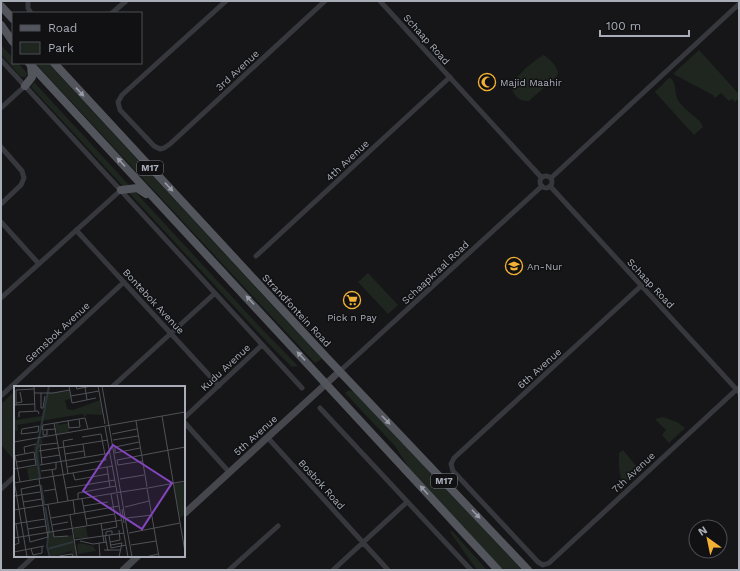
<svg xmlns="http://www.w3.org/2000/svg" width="740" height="571" viewBox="0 0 740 571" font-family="'Work Sans',sans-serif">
<rect width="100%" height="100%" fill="#161618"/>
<path fill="#1e261f" d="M1 45 13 58V63H18L27 73 26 77H23L20 76 1 54Z
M699 50 738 93 739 98 735 102 732 99 729 101 721 93 715 98 713 95 675 75 674 73Z
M543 55C550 59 555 64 558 72L557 76 529 101C523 101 519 100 515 95 504 82 533 62 543 55Z
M35 63H48L322 359 315 363Z
M669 78H671C677 85 674 95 679 102 682 105 685 109 688 111 693 116 700 119 703 127L694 135 655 92Z
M34 82 259 326 298 366 292 367 268 343 31 87Z
M368 273 398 305 388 314 358 282Z
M349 390 354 392 522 570H503L409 468 395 446 345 393Z
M15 391V461L1 445V404Z
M663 417 677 422 685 428 669 443 662 435 666 430 655 419Z
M623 450 638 468 639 470 624 484C618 476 619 463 619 453Z
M452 531 487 570H477L450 532Z"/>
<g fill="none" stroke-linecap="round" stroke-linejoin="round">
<path stroke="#37383d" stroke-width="5" d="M28 1V8L31 13
M226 1 122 95 118 102 120 110 154 146 160 149 164 148 170 144 325 1
M380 1 541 177
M112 13 126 1
M1 60 302 388
M1 108 25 86
M1 147 22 171 24 178 21 185 1 204
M540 182a6 6 0 1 1 12 0a6 6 0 1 1-12 0Z
M551 178 739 4
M550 186 739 392
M1 222 39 264
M76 230 219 386
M256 256 450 77
M641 286 454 458 451 464 453 471 538 562 543 565 549 563 737 389
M1 298 121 190
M340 371 542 186
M112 387 214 294
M1 396 124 282
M320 408 471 570
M184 418 262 345
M184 422 229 472
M268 438 388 570
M1 489 15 476
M19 570 34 556
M229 570 278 526
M333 570 407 502"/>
<path stroke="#45474d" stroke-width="7" d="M184 514 340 371
M123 570 138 556"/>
<path stroke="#53555c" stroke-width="8" d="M1 6 13 19
M1 25 13 42
M29 63 498 570
M54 63 327 358 528 570
M25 86 32 77 31 65
M121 190 137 188 146 194"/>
</g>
<defs><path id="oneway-solid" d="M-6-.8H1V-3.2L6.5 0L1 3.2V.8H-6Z"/></defs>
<g fill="#979ba6">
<use href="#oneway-solid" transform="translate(80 92) rotate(47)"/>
<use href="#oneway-solid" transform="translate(121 162) rotate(-133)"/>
<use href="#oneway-solid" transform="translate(169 187) rotate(47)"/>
<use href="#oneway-solid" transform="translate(250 300) rotate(-133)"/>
<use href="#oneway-solid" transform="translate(301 356) rotate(-133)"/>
<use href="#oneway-solid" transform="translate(386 420) rotate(46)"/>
<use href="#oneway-solid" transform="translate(424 490) rotate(-132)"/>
<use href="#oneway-solid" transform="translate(476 514) rotate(46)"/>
</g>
<defs>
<g id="mosque-ring" transform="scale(0.9)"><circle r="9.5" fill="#111113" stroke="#f2b134" stroke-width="1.5"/><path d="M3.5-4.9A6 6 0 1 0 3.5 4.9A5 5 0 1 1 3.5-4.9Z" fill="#f2b134"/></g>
<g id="school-ring" transform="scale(0.9)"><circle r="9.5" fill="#111113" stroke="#f2b134" stroke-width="1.5"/><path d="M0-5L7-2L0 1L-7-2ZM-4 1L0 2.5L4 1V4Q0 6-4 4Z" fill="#f2b134"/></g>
<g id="supermarket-ring" transform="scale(0.9)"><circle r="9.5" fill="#111113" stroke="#f2b134" stroke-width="1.5"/><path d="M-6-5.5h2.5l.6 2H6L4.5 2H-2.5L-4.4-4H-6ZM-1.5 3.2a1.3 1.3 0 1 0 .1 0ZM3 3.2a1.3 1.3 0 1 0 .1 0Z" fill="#f2b134"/></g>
</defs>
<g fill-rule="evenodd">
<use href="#mosque-ring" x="487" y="82"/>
<use href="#school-ring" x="514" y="266"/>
<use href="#supermarket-ring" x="352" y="300"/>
</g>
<g text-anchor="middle" stroke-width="3" stroke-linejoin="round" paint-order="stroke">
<g fill="#111113" stroke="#7b7e86" stroke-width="1">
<rect x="137" y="161" width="26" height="14" rx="3"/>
<rect x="431" y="474" width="26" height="14" rx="3"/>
</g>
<g font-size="9" font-weight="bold" fill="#a8adb8">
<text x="150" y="171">M17</text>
<text x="444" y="484">M17</text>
</g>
<g font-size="10" fill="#a8adb8" stroke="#111113">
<text transform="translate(427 39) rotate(48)" y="4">Schaap Road</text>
<text transform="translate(237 70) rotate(-43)" y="4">3rd Avenue</text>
<text transform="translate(347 160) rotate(-43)" y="4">4th Avenue</text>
<text transform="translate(435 272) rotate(-43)" y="4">Schaapkraal Road</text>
<text transform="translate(651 283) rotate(47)" y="4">Schaap Road</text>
<text transform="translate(154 301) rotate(47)" y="4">Bontebok Avenue</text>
<text transform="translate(297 310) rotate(47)" y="4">Strandfontein Road</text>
<text transform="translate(57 332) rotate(-43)" y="4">Gemsbok Avenue</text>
<text transform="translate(225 367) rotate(-43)" y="4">Kudu Avenue</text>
<text transform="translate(539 368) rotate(-42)" y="4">6th Avenue</text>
<text transform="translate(255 435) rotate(-42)" y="4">5th Avenue</text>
<text transform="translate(633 472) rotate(-43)" y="4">7th Avenue</text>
<text transform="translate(322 484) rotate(48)" y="4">Bosbok Road</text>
</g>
<g font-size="10" fill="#a8adb8" stroke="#111113" text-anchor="start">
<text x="500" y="86">Majid Maahir</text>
<text x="527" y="270">An-Nur</text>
<text x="352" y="321" text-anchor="middle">Pick n Pay</text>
</g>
</g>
<g transform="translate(14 386)">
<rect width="171" height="171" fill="#161618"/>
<path d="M56 5 57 13 51 14 53 23 59 24 86 14 89 29 72 28V31L68 28 3 39 4 45H0V24L2 34 28 30 33 7ZM44 36 45 39 54 37 55 46 43 48 41 37ZM27 52 29 57 26 58 25 66 27 92 15 94 13 82 22 80 20 61 24 53ZM171 96V128L166 132 170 154 160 98ZM72 140 74 152H61L59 143ZM36 146H39L40 152 59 149 63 171H59L57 165 38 171 34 161ZM66 157 79 160 82 165 64 168 63 159Z" fill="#1e261f"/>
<path fill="none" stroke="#2c353c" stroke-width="2" d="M26 92 22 67 35 0M27 99 30 118M31 121 35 144M35 144 33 161 36 171M33 163 59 156"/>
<path fill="none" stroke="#505258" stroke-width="1" d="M20 0 21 25M55 0 58 17 82 12M62 0 63 3 77 0M84 0 91 38M88 0 118 171M71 1 73 14M20 7H39L56 4M27 7V22H29L31 10M57 10 85 5M2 17 8 16 6 6M0 19 21 18M2 19V4L20 3M148 30 171 166M5 31V26L24 25 25 28M54 34 55 42 66 41 65 33M122 35 133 101M40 37 54 115M97 39 171 26M25 40 24 46 7 48 8 43ZM91 41 103 106M42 43 28 44 29 39 71 32 74 43M29 45V49H33V44M98 48 123 43M99 54 124 50M0 56 97 39M125 56 101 61V67L126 62M69 58 71 71M25 65 94 54M11 68 10 61 22 58M51 68 70 65M1 69 6 96M0 70 20 66 22 79 0 83M27 72 46 69M129 75 104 79 103 74 171 61M2 76 21 73M26 79 96 67M28 79 26 59 44 57M53 81 92 74 87 48 68 51M93 81 96 101M38 84 44 117M27 85 42 83V76M59 87 61 94 94 88M54 88 49 55 59 53M25 93 31 133 34 151 16 156 7 103 26 99M106 93 130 89M0 94 13 171M0 97 99 80M52 102 101 94M133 102 145 171M134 102 171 95M30 105 42 103M107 106 133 102M103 108 114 171M0 110 26 106M64 113V107L102 100M68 113 73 139M59 114 61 128M9 116 28 113M34 119 40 151 54 150M69 120 94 116M111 121 135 115M108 123 110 137M0 124 107 106M56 129 63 171M37 132 105 120M113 132 138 129M72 133 100 128M87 137 88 144 103 141 97 108M0 138 31 133M38 139 54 136M14 143 32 140M88 144 90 156M115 147 166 137M92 149V146L95 145H98V148M95 149 97 162 112 159M91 150 94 165M0 152 108 134M60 154 110 147M66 155 79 158 93 156M96 156 106 154 105 144M85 157 86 171M0 159 5 157 2 138M97 159 108 157 105 171M117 159 142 155M17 163 19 169 28 167V161M90 164H107M0 166 30 160M45 170 58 168 59 171M132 171 144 168"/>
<path fill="#8446be" fill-opacity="0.15" stroke="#8446be" stroke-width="2" d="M99 59 158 97 128 143 69 105Z"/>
<rect width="171" height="171" fill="none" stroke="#a8adb8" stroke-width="2"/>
</g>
<rect width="740" height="571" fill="none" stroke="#a8adb8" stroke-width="4"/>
<rect x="12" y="12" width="130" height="52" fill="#111113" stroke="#4d4f55"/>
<rect x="20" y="25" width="20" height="6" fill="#53555c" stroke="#4d4f55"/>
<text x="48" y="32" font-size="12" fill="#a8adb8">Road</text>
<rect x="20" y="42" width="20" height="12" fill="#1e261f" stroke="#4d4f55"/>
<text x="48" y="52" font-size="12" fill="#a8adb8">Park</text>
<g transform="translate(708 539) rotate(327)"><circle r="19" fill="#111113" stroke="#4d4f55"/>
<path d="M0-3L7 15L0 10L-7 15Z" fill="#f2b134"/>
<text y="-6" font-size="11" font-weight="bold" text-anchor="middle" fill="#a8adb8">N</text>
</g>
<path d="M600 30v6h89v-6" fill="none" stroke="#a8adb8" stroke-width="2"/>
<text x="606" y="30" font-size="12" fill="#a8adb8" stroke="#111113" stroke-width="3" paint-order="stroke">100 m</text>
</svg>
